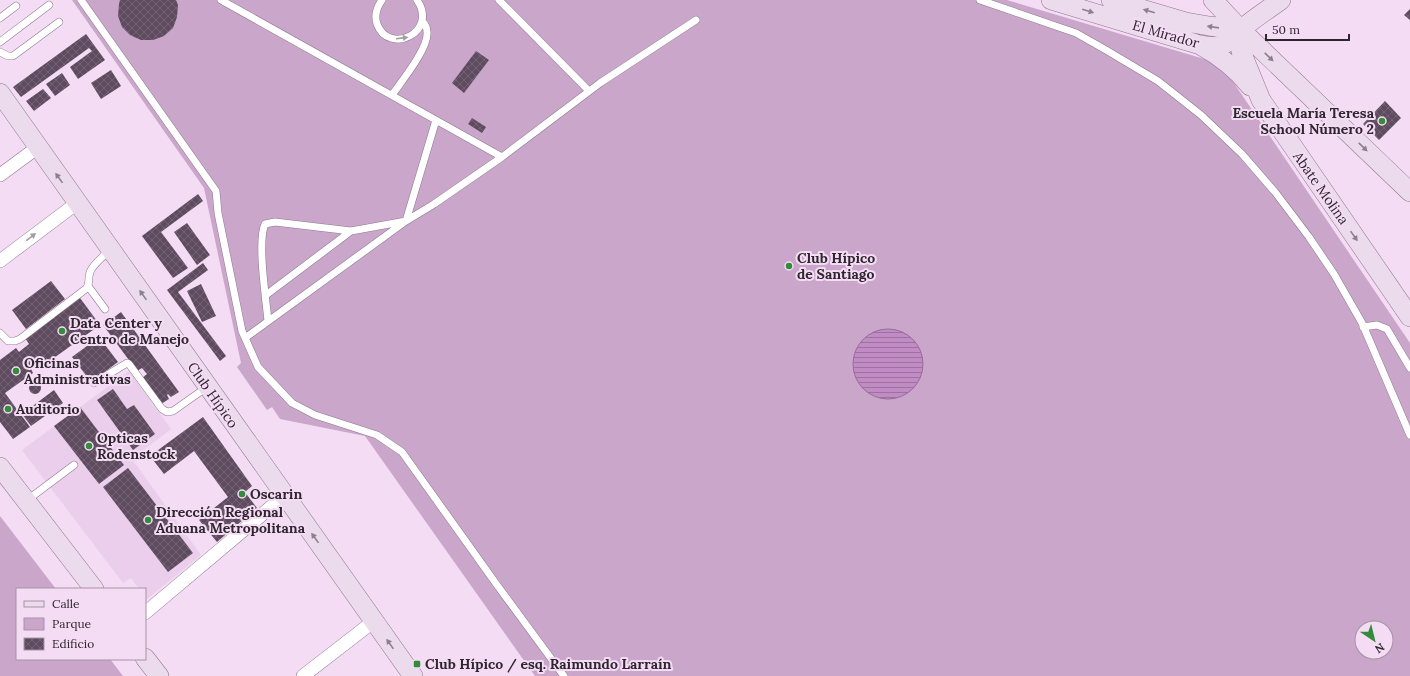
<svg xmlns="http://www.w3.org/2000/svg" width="1410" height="676" viewBox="0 0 1410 676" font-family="Lora,serif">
<defs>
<pattern id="water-rules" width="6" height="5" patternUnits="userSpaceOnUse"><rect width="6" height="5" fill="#c18cc4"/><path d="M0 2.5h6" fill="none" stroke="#9d72a0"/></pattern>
<pattern id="building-cross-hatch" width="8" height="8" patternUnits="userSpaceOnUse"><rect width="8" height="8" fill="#5e4b5f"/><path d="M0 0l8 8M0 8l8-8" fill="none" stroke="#726272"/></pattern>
</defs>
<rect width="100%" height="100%" fill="#f4dcf4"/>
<path fill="#eaceeb" d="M129 371 171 429 132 459 201 555 147 599 145 596V589H139L131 578 123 583 22 450Z"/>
<path fill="#c9a6ca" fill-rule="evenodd" d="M72 0H1007L1221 64 1410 343V676H535L365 436 280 419 272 407 267 410 237 367 241 363 204 188ZM1362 628H1386V652H1362Z
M0 516 56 589H17V659H110L123 676H0Z"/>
<path fill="url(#water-rules)" stroke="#956d97" d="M853 364a35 35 0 1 1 70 0a35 35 0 1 1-70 0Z"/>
<path fill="url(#building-cross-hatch)" d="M120 0H176L178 5 177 17 173 28 164 36 153 40H141L130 35 122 27 118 16 119 4Z
M1410 9V20L1404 15Z
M86 34 105 60 78 79 70 67 92 51 89 48 21 97 13 87Z
M476 51 489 60 464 93 452 83Z
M111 70 121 86 101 99 91 83Z
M62 73 70 85 55 96 46 84Z
M43 89 51 98 34 111 26 101Z
M1385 101 1401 118 1379 140 1363 124Z
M472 118 486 127 482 133 468 124Z
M198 194 203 201 161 232 188 268 173 278 142 236Z
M187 223 210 255 197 265 174 232Z
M203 263 208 270 178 292 226 356 220 361 167 290Z
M51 281 65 299 26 329 12 310Z
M201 284 216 316 202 322 187 291Z
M80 298 100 325 44 365 42 362 31 369 33 373 5 393 30 427 13 439 0 422V360L16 348 19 352 29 344 25 338Z
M121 312 179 392 171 397 168 394 167 395 169 399 161 404 142 378 147 374 142 368 137 371 103 325Z
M99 337 118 362 91 382 72 357Z
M29 388a6 6 0 1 1 12 0a6 6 0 1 1-12 0Z
M113 389 127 409 134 405 155 434 133 450 97 400Z
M54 390 63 403 31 426 22 414Z
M80 407 124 465 99 484 54 426Z
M203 417 252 486 245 492 257 508 217 542 199 520 228 497 194 451 164 474 150 456Z
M128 468 193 553 168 572 103 487Z"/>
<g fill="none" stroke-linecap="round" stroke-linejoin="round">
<g stroke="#8d788e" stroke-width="8">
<path id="lane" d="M81 0 216 191 218 213 242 331 258 367 292 403 315 415 377 435 402 452 497 585 564 676
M221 0 502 157 600 83 696 20
M382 0C377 7 374 15 377 24 389 56 439 32 417 0
M499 0 589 91
M980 0 1076 33 1106 50 1158 81 1201 115 1242 154 1275 192 1309 237 1334 274 1362 323 1410 435
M0 18 16 6
M0 42 49 5
M0 52 8 56H13L59 22
M392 95C401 82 429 48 427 32 427 28 425 24 422 21
M88 286 105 309
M266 295 351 231
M268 321C266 299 257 241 265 224L275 222 351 231 406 221 436 120
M1363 327 1377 325 1387 329 1410 368
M0 333 8 341H15L20 339 87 288C90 282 88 278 90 272 93 264 104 256 110 250
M245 338 406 221 434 204 502 157
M94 383 127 363 129 364 162 409 167 412 173 411 207 387
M26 501 74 465"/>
</g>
<g stroke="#8d788e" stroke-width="14">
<path id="street" d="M0 175 38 147
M0 261 77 203
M145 613 284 496
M303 676 374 621"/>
</g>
<g stroke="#8d788e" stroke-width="20">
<path id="secondary" d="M1051 0 1200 45C1208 46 1215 48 1222 45 1231 42 1235 36 1241 30 1251 20 1269 9 1281 0
M1111 0 1186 22 1209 26 1241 30
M1213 0 1241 30 1410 192
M1241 30V51L1261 100 1410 317
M1200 45C1220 56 1236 68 1250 86
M0 93 413 676
M0 467 94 589
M145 658 159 676"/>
</g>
<use href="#lane" stroke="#fff" stroke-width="7"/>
<use href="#street" stroke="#fff" stroke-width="13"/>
<use href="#secondary" stroke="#ecdaed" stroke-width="19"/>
</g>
<defs><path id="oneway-solid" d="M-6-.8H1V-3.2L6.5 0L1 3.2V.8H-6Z"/></defs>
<g fill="#8d808e">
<use href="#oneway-solid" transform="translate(1088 11) rotate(17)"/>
<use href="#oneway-solid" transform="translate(1149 11) rotate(-164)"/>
<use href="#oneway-solid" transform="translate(1213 27) rotate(-172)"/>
<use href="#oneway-solid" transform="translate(1269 57) rotate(44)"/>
<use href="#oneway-solid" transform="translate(1363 147) rotate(44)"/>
<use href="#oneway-solid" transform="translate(59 178) rotate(-126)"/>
<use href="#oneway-solid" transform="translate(1354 236) rotate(55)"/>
<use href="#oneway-solid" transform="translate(143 295) rotate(-125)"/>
<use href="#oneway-solid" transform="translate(315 538) rotate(-126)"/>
<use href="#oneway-solid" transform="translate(390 644) rotate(-125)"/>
</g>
<g fill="#a19da1">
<use href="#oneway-solid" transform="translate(402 38) rotate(-7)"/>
<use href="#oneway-solid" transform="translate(31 237) rotate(-37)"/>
</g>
<g fill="#338b3b" stroke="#f4dcf4" stroke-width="1.5">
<circle cx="1382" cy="121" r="4"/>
<circle cx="789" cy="266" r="4"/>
<circle cx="62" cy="331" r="4"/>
<circle cx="16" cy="371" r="4"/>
<circle cx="8" cy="409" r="4"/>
<circle cx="89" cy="446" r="4"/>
<circle cx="242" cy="494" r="4"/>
<circle cx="148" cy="520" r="4"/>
<rect x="413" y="660" width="8" height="8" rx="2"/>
</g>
<g text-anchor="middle" stroke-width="4" stroke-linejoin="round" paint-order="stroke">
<g font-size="14" fill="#2e252e" stroke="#f4dcf4">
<text transform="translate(1166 34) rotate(16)" y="5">El Mirador</text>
<text transform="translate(1321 188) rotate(55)" y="5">Abate Molina</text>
<text transform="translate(213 395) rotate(55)" y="5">Club Hípico</text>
</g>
<g font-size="14" font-weight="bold" fill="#2e252e" stroke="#f4dcf4" text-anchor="start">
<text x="1374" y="118" text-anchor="end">Escuela María Teresa<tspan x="1374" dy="16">School Número 2</tspan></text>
<text x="797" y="263">Club Hípico<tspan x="797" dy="16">de Santiago</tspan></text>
<text x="70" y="328">Data Center y<tspan x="70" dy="16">Centro de Manejo</tspan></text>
<text x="24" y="368">Oficinas<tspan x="24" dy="16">Administrativas</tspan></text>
<text x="16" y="414">Auditorio</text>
<text x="97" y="443">Opticas<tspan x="97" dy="16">Rodenstock</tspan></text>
<text x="250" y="499">Oscarin</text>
<text x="156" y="517">Dirección Regional<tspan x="156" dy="16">Aduana Metropolitana</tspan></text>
<text x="425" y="669">Club Hípico / esq. Raimundo Larraín</text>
</g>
</g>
<rect x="16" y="588" width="130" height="72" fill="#f4dcf4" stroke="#a593a5"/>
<rect x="24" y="601" width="20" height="6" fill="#ecdaed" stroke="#a593a5"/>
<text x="52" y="608" font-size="12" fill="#2e252e">Calle</text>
<rect x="24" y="618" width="20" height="12" fill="#c9a6ca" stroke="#a593a5"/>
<text x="52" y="628" font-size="12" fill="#2e252e">Parque</text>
<rect x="24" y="638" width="20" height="12" fill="url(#building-cross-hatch)" stroke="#a593a5"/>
<text x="52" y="648" font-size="12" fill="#2e252e">Edificio</text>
<g transform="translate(1374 640) rotate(145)"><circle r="19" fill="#f4dcf4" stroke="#a593a5"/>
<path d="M0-3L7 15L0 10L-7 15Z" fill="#338b3b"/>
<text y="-6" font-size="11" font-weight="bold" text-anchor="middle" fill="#2e252e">N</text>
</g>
<path d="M1266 34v6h83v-6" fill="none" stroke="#2e252e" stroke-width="2"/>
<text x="1272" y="34" font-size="12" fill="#2e252e" stroke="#f4dcf4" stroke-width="3" paint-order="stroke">50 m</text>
</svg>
